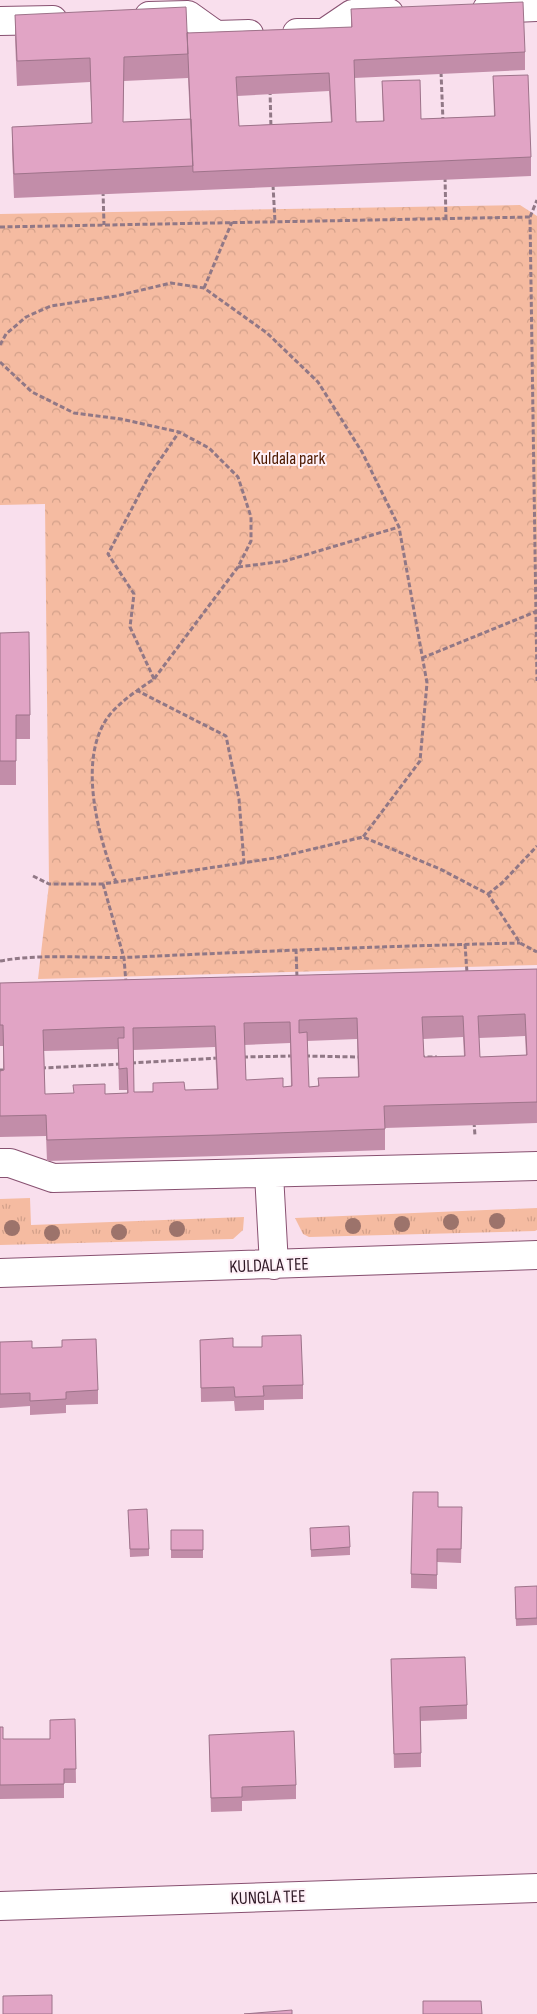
<svg xmlns="http://www.w3.org/2000/svg" width="537" height="2014" viewBox="0 0 537 2014" font-family="'Sofia Sans Condensed',sans-serif">
<defs>
<pattern id="grass-tufts" width="24" height="20" patternUnits="userSpaceOnUse" patternTransform="scale(1.25)"><rect width="24" height="20" fill="#f5bba1"/><path d="M3 7l-1-3M5 7V3M7 7l1-3M15 17l-1-3M17 17v-4M19 17l1-3" fill="none" stroke="#d2a08a"/></pattern>
<pattern id="park-crowns" width="20" height="18" patternUnits="userSpaceOnUse" patternTransform="scale(1.25)"><rect width="20" height="18" fill="#f5bba1"/><path d="M2 6a3 3 0 1 1 6 0M12 15a3 3 0 1 1 6 0" fill="none" stroke="#d2a08a"/></pattern>
</defs>
<rect width="100%" height="100%" fill="#f9dfed"/>
<path fill="url(#grass-tufts)" d="M30 1198 31 1225 244 1217 243 1230 233 1239 0 1245V1199Z
M537 1208V1230L535 1231 309 1237 303 1234 295 1218Z"/>
<path fill="url(#park-crowns)" d="M520 205 537 216V965L38 979 49 884 45 504 0 505V214Z"/>
<g fill="none" stroke-linecap="round" stroke-linejoin="round">
<g stroke="#885171" stroke-width="30">
<path id="minor" d="M487 9 537 7
M149 16 188 15 216 35 249 34
M0 21 53 20
M297 33H324L352 14 389 13
M0 1163H10L53 1178 537 1166
M269 1174 274 1265
M0 1273 537 1255
M0 1906 537 1888"/>
</g>
<path stroke="#917886" stroke-width="3" stroke-dasharray="5 2.5" stroke-linecap="butt" d="M441 72 443 121
M270 90 271 129
M445 177 446 219
M273 185 275 222
M103 191 104 225
M530 217 537 200
M0 227 530 217 537 681
M204 288 232 222
M0 345 6 334 26 317 51 306 116 296 171 283 204 288 267 333 318 382 362 452 399 527 427 683 420 761 363 837
M0 362 32 392 74 413 121 419 179 432 209 448 238 477 251 517V541L238 567 154 679C139 689 124 699 112 712 75 754 98 836 116 882
M238 567 285 561 399 527
M422 658 535 612
M154 679 130 627 134 594 108 554 149 476 179 432
M136 690 226 736 239 799 244 863
M33 876 49 884H103L275 858 363 837 440 869 488 894 520 943 537 952
M103 884 124 958 126 983
M488 894 502 883 537 846
M465 944 467 973
M296 949 297 978
M0 961C44 953 91 959 136 957 264 951 392 946 520 943
M305 1056 359 1057
M243 1057 294 1056
M420 1057H437
M131 1063 219 1058
M41 1068 122 1064
M0 1070H7
M474 1122 475 1136"/>
<use href="#minor" stroke="#fff" stroke-width="28"/>
</g>
<g fill="#9c736b">
<circle cx="497" cy="1221" r="8"/>
<circle cx="451" cy="1222" r="8"/>
<circle cx="402" cy="1224" r="8"/>
<circle cx="353" cy="1226" r="8"/>
<circle cx="12" cy="1228" r="8"/>
<circle cx="177" cy="1229" r="8"/>
<circle cx="119" cy="1232" r="8"/>
<circle cx="52" cy="1233" r="8"/>
</g>
<path fill="#c28da9" fill-rule="evenodd" d="M351 9 525 52V70L354 78 356 122 383 121 382 81 421 119 494 116 493 76 531 157V176L14 198 12 151V127L92 123 90 82 17 86 15 39V15L187 33 351 27ZM188 78 190 119 123 122 124 81ZM329 91 331 122 239 126 237 96Z
M0 633 30 715V739H16V785H0Z
M537 969V1123L385 1128V1150L219 1156 47 1161 46 1136 0 1137V1071L3 1070V1046H0V983ZM525 1036 526 1055 480 1057 479 1038ZM463 1037 464 1056 424 1057 423 1039ZM357 1039 358 1077 318 1078V1086L309 1087 307 1041ZM290 1043 291 1086 283 1087 246 1080 244 1045ZM215 1047 217 1089 134 1092 133 1050ZM118 1049 119 1090H127V1093L105 1094H45L44 1051Z
M62 1340 98 1390V1404L66 1405V1413L30 1415V1406L0 1408V1342L32 1348 62 1347Z
M200 1340 233 1347 303 1385V1399L264 1400V1410L235 1411 234 1401 201 1402Z
M438 1507 462 1521 461 1563 437 1562V1589L411 1588V1574Z
M128 1510 149 1549V1556L130 1557Z
M310 1528 350 1547V1555L311 1557Z
M171 1530H203V1558H171Z
M537 1586V1625L516 1626 515 1595Z
M391 1659 467 1705V1719L421 1721V1767L394 1768Z
M75 1719 76 1783H64V1798L0 1799V1727L3 1739H50Z
M209 1735 296 1785V1799L242 1801V1811L211 1812Z"/>
<path fill="#e1a4c5" stroke="#9e738a" fill-rule="evenodd" d="M523 2 525 52 354 60 356 122 384 121 382 81 420 80 421 119 495 116 493 76 528 75 531 157 193 172 187 33 352 27 351 9ZM329 73 332 122 239 126 236 77Z
M186 7 188 54 124 57 123 122 191 119 193 166 14 174 12 127 92 123 90 58 17 61 15 15Z
M29 632 30 715H16V761H0V633Z
M537 969V1102L384 1106 385 1129 219 1135 47 1140 46 1115 0 1116V1071L4 1070 3 1025H0V983ZM525 1014 527 1055 480 1057 478 1016ZM463 1016 465 1056 424 1057 422 1017ZM357 1018 359 1077 318 1078 319 1086 309 1087 307 1032 299 1033V1020ZM290 1022 292 1086 283 1087V1078L246 1080 244 1023ZM215 1026 218 1089 185 1090 184 1082 153 1083V1092H134L133 1028ZM124 1027V1038H118L119 1069 127 1068 128 1093 105 1094V1084L73 1085 74 1093 45 1094 43 1030Z
M301 1335 303 1385 263 1386 264 1396 235 1397 234 1387 201 1388 200 1340 233 1338V1347H262V1336Z
M96 1339 98 1390 66 1392V1399L30 1401V1393L0 1394V1342L32 1341V1348L62 1347V1340Z
M413 1492H438V1507H462L461 1549H437V1575L411 1574Z
M147 1509 149 1549H130L128 1510Z
M349 1526 350 1547 311 1550 310 1528Z
M171 1530H203V1550H171Z
M537 1586V1618L516 1619 515 1587Z
M465 1657 467 1705 420 1707 421 1753 394 1754 391 1659Z
M75 1719 76 1769H64V1784L0 1785V1727H3V1739H50V1720Z
M294 1731 296 1785 242 1787V1797L211 1798 209 1735Z
M52 1995V2014H3V1996Z
M423 2001H481L482 2014H423Z
M292 2010V2014H244Z"/>
<g text-anchor="middle" stroke-width="4" stroke-linejoin="round" paint-order="stroke">
<g font-size="18" fill="#4f1b00" stroke="#fef0f7">
<text x="289" y="464">Kuldala park</text>
</g>
<g font-size="18" fill="#2e1724" stroke="#fef0f7">
<text transform="translate(269 1265) rotate(-2)" y="6">KULDALA TEE</text>
<text transform="translate(268 1897) rotate(-2)" y="6">KUNGLA TEE</text>
</g>
</g>
</svg>
